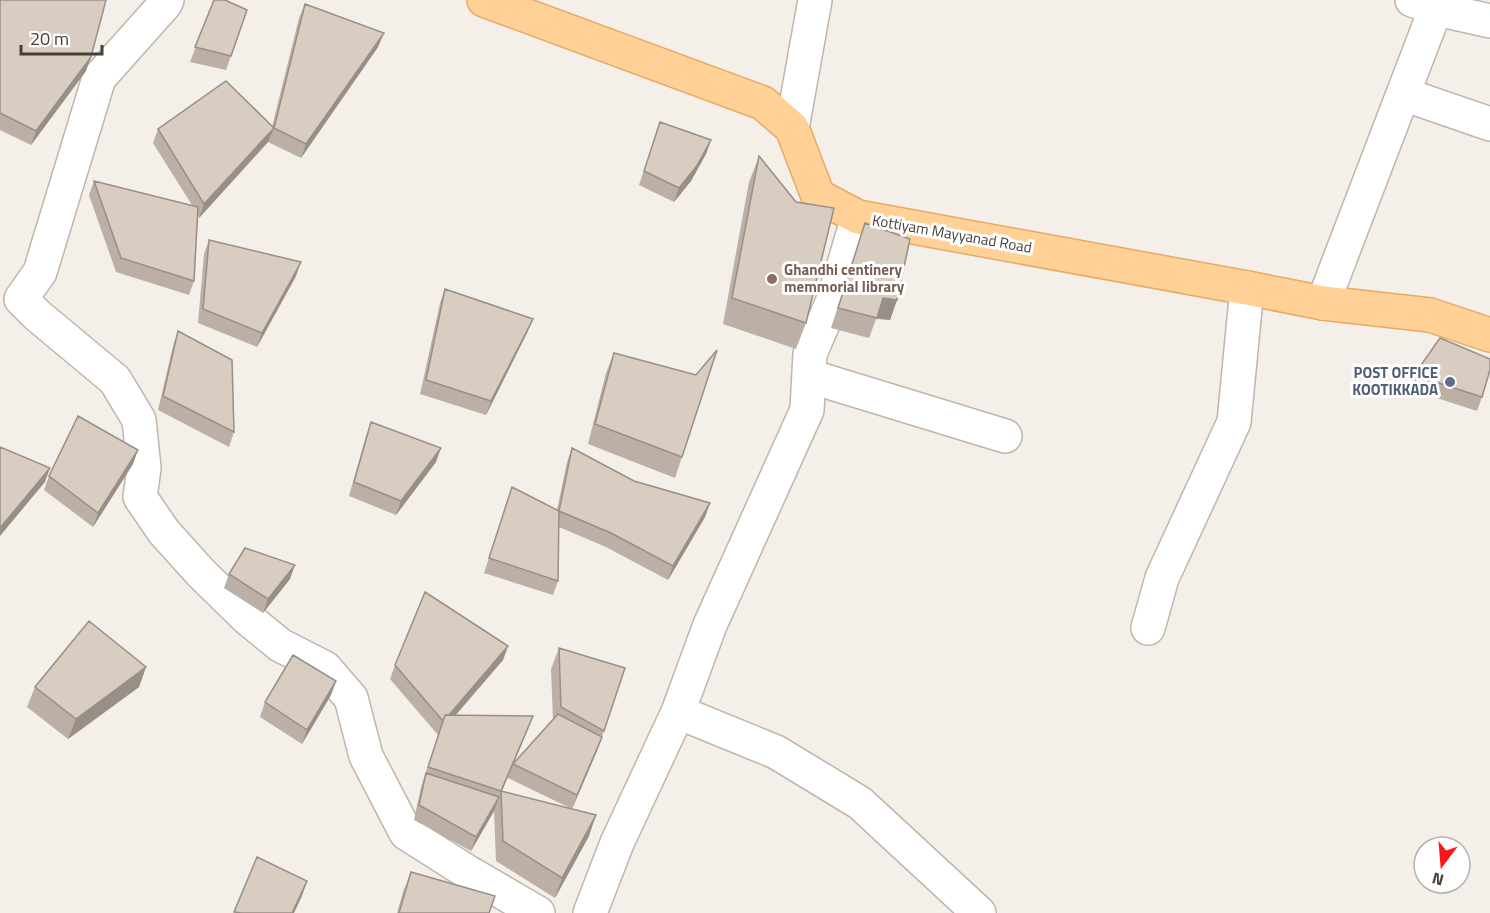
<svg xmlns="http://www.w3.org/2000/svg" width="1490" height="913" viewBox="0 0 1490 913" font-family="'Titillium Web',sans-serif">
<rect width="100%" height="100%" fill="#f4efe9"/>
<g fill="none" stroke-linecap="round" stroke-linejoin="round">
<g stroke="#c0b5ab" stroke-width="36">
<path id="minor" d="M167 0 165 4 99 78 40 272 21 299 37 315 115 380 139 420 144 468 140 497 164 532 201 573 247 618 280 645 325 668 351 698 366 756 406 833 466 871 538 913
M1412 0 1436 9 1490 21
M1403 94 1490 124
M792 128 815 0
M1323 303 1439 0
M809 376 1005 436
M1148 628 1162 578 1234 422 1247 288
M678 712 776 752 860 803 979 913
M590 913 617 843 678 712 710 625 807 410 810 354 834 298 858 217"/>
</g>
<g stroke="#e6aa65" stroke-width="36">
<path id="major" d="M484 0 763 103 792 128 818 196 858 217 1247 288 1323 303 1430 315 1490 335"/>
</g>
<use href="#minor" stroke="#fff" stroke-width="33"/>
<use href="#major" stroke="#ffd197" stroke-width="33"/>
</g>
<path fill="#bbafa6" d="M0 0 86 71 31 145 0 130Z
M214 0 247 10 226 70 190 62Z
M305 4 378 47 301 158 268 142 199 218 198 215 194 281 189 295 116 272 89 195 94 181 192 205 153 143 158 129 272 127 299 18Z
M660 122 711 140 706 154 691 181 674 202 639 185Z
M759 156 806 323 796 349 723 324 749 182Z
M865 223 897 300 890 320 876 319 869 338 831 328Z
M209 240 296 276 257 347 198 323 204 254Z
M445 289 533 319 527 333 486 415 420 394 440 303Z
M178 331 234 432 229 447 158 410 173 346Z
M614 353 682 457 675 478 588 444 606 373Z
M1414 375 1482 397 1477 411 1409 389Z
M371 422 436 462 396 515 349 496 366 436Z
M572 448 634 481 710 503 705 517 668 580 606 547 559 527 558 581 553 595 484 573 512 487 557 510 567 462Z
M133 464 93 527 44 490 49 476Z
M229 574 290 579 263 613 224 588Z
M508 646 503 660 456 715 533 716 514 763 553 720 551 669 559 648 604 731 597 751 572 809 508 778V776L502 791 589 836 555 898 496 861 494 811 471 851 414 820 421 787 438 735 390 679 395 665Z
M146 667 139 687 68 739 27 707 35 687Z
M336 681 331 695 302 744 260 717 265 702Z
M411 872 489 913H397L403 892Z"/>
<path fill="#988f87" d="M384 33 378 47 301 158 306 144Z
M91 57 86 71 31 145 36 131Z
M274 128 268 142 199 218 204 204Z
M711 140 706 154 691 181 674 202 679 188Z
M301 262 296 276 257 347 262 333Z
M883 298 897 300 890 320 876 318Z
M533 319 527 333 486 415 491 401Z
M441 448 436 462 396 515 401 501Z
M138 450 133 464 93 527 98 513Z
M50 468 45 482 0 536V528Z
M710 503 705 517 668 580 673 566Z
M295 565 290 579 263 613 268 599Z
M508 646 503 660 439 734 443 721Z
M146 667 139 687 68 739 76 719Z
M336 681 331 695 302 744 307 730Z
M533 716 525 736 501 793V791Z
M602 737 597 751 572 809 577 795Z
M499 797 494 811 471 851 476 837Z
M596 815 589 836 555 898 562 878Z
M307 881 302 896 294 913H292Z"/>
<path fill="#d9ccc1" stroke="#988f87" stroke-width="1.5" d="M0 0H106L91 57 36 131 0 113Z
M214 0H225L247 10 231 56 195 47Z
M305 4 384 33 306 144 274 128Z
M226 81 274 128 204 204 158 129Z
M660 122 711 140 696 167 679 188 644 171Z
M759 156 796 202 834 208 806 323 732 298Z
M94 181 198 207 194 281 121 258Z
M865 223 910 239 897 300 883 298 877 318 838 308Z
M209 240 301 262 262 333 203 309Z
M445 289 533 319 491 401 426 380Z
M178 331 232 360 234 432 163 396Z
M1440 338 1490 359V370L1482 397 1414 375Z
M717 350 682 457 595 424 614 353 696 375Z
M78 416 138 450 98 513 49 476Z
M371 422 441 448 401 501 354 482Z
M0 447 50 468 0 528Z
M572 448 634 481 710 503 673 566 611 533 559 511Z
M512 487 559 511 558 581 489 558Z
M245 548 295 565 268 599 229 574Z
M425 592 508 646 449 715H445L443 721 395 665Z
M89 621 146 667 76 719 35 687Z
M559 648 625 668 604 731 561 707Z
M293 655 336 681 307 730 265 702Z
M558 714 602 737 577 795 513 764Z
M445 715 533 716 501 791 428 767Z
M426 773 499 797 476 837 419 805Z
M501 791 596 815 562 878 503 841Z
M257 857 307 881 292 913H241L234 912Z
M411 872 495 896 489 913H399Z"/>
<circle fill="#8d6e63" stroke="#fff" stroke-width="2" cx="772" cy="279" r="6"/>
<circle fill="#5c6f8a" stroke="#fff" stroke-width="2" cx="1450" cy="382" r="6"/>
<g text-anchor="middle" stroke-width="6" stroke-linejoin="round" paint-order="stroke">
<g font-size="15" fill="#483f37" stroke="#fff">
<text transform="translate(952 234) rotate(10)" y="5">Kottiyam Mayyanad Road</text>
</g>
<g font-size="15" font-weight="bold" fill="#785e54" stroke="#fff" text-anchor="start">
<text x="784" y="275">Ghandhi centinery<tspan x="784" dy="17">memmorial library</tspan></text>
</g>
<g font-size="15" font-weight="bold" fill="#4e5e75" stroke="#fff" text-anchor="end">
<text x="1438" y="378">POST OFFICE<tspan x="1438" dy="17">KOOTIKKADA</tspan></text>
</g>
</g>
<g transform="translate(1442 865) rotate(196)"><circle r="28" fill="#ffffff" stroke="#b6b2af" stroke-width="1.5"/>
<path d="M0-4.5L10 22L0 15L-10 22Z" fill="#fd171a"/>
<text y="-9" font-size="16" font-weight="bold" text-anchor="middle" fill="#483f37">N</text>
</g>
<path d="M21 45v9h81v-9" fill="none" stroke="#483f37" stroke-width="3"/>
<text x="30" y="45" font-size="18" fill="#483f37" stroke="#ffffff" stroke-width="4.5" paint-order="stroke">20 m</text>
</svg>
